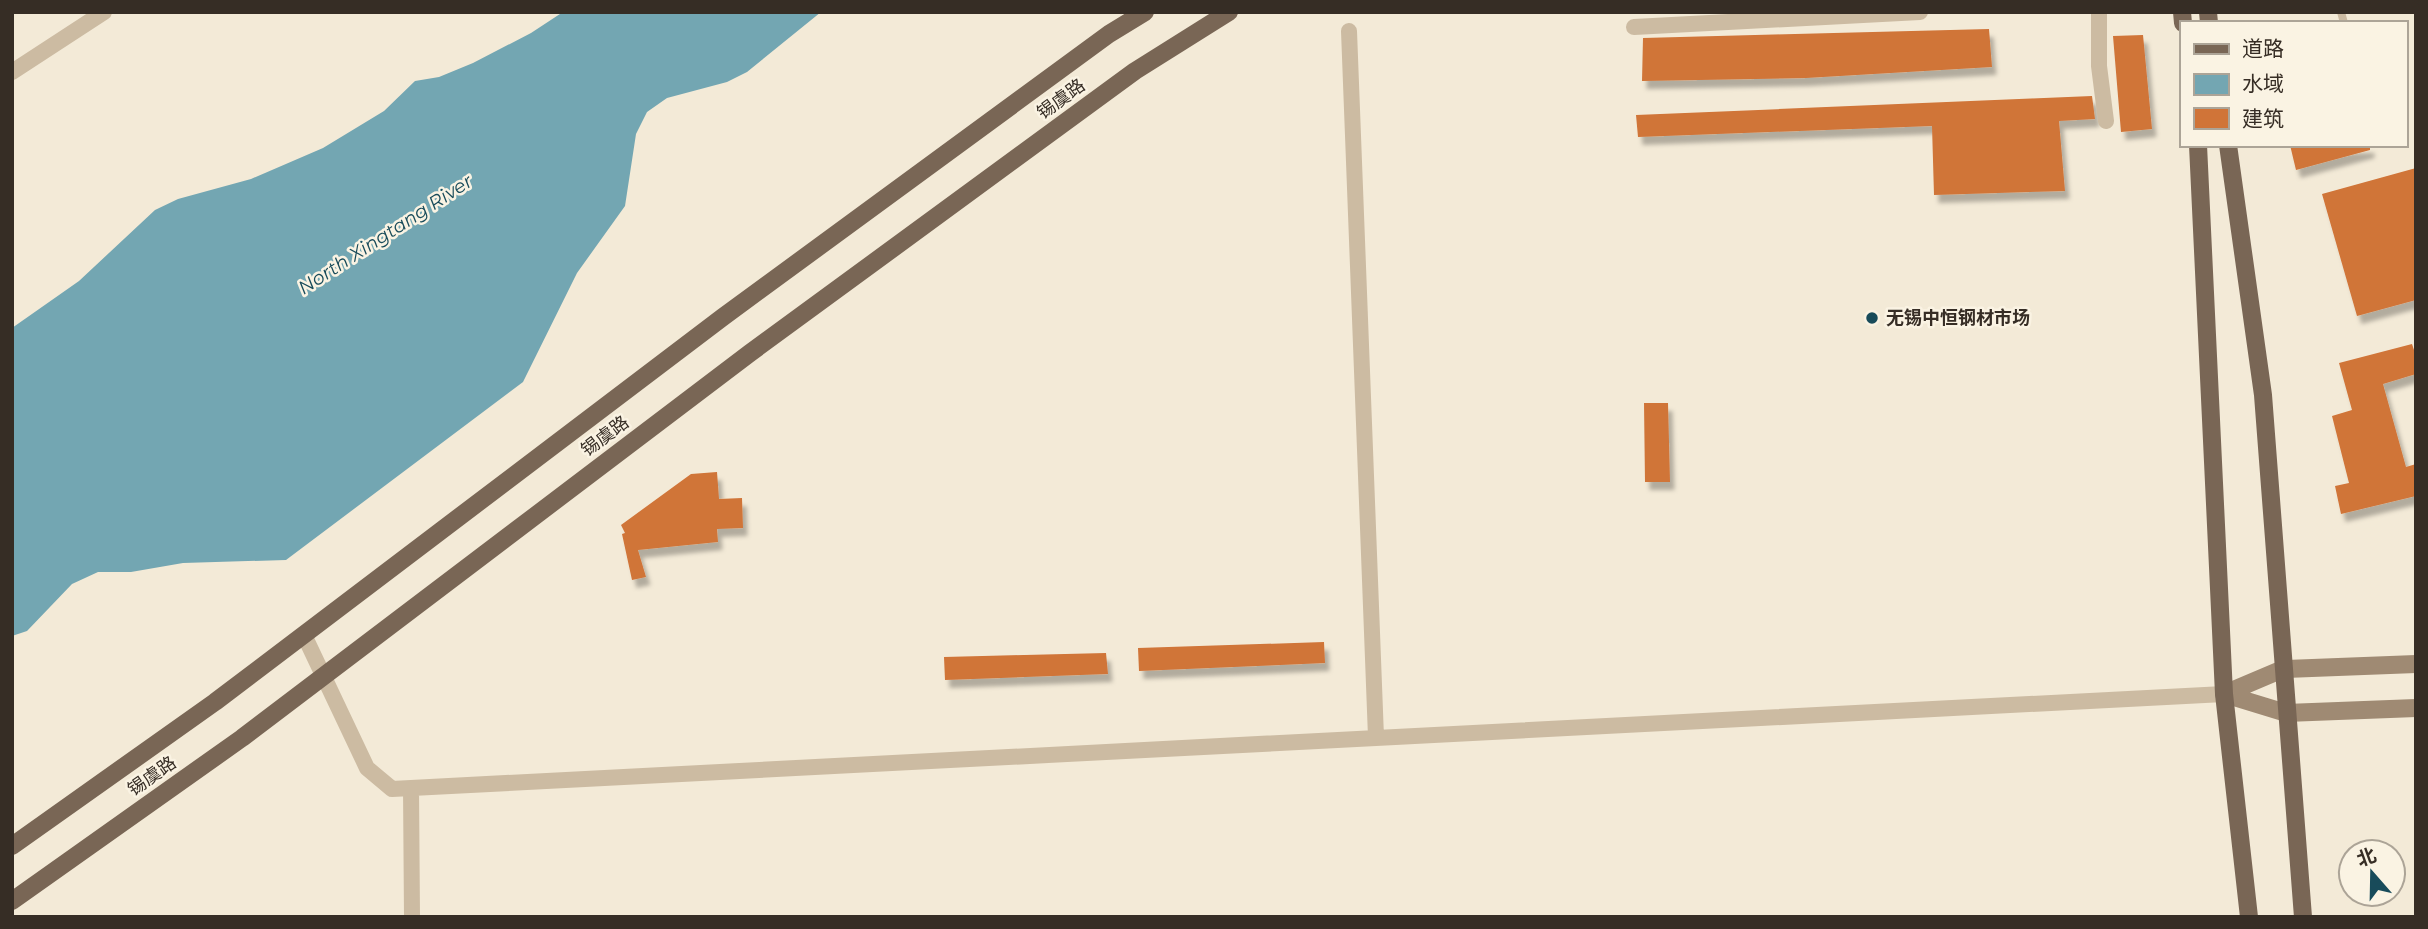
<svg xmlns="http://www.w3.org/2000/svg" width="2428" height="929" viewBox="0 0 2428 929" font-family="Montserrat,'Noto Sans SC',sans-serif">
<defs>
<filter id="shadow"><feDropShadow dx="4.5" dy="8" stdDeviation="2" flood-color="#0004"/></filter>
</defs>
<rect width="100%" height="100%" fill="#f3ead7"/>
<path fill="#73a6b2" d="M563 12H821L747 72 727 82 667 98 647 112 636 134 625 206 577 273 523 382 286 560 183 563 131 572H98L72 584 27 631 12 636V328L79 281 155 210 178 199 251 179 323 148 384 111 415 81 439 77 473 63 531 33Z"/>
<path fill="#d07438" filter="url(#shadow)" d="M1989 29 1992 67 1806 78 1642 81 1643 38Z
M2143 35 2152 129 2121 132 2113 36Z
M2092 96 2095 119 2059 121 2065 191 1934 195 1932 126 1638 137 1636 115Z
M2290 145H2370V150L2296 170Z
M2416 168V300L2357 316 2322 194Z
M2412 344 2416 356V374L2383 384 2406 467 2416 464V496L2341 514 2335 486 2349 483 2332 416 2352 410 2339 363Z
M1644 403H1668L1670 482H1645Z
M717 472 719 499 742 498 743 528 717 529 718 542 638 550 646 577 632 580 622 534 625 533 621 525 691 474Z
M1324 642 1325 663 1139 671 1138 648Z
M1106 653 1108 674 945 680 944 657Z"/>
<g fill="none" stroke-linecap="round" stroke-linejoin="round">
<path stroke="#ccbba2" stroke-width="8" d="M2341 12 2344 23"/>
<path stroke="#ccbba2" stroke-width="16" d="M2099 12V66L2106 121
M1634 27 1920 12
M1349 31 1376 737
M12 72 104 12
M304 635 367 768 392 789 2224 694
M411 788 412 917"/>
<path stroke="#9f8a73" stroke-width="18" d="M2224 694 2283 669 2416 664
M2224 694 2286 713 2416 708"/>
<path stroke="#796655" stroke-width="18" d="M2182 12 2183 23
M2208 12 2209 23
M2198 145 2224 694 2249 917
M2228 145 2263 395 2303 917
M12 846 215 702 723 317 1109 34 1145 12
M12 901 242 738 750 353 1135 71 1229 12"/>
</g>
<circle fill="#184b5a" stroke="#faf3e3" stroke-width="2.5" cx="1872" cy="318" r="7"/>
<g text-anchor="middle" stroke-width="5" stroke-linejoin="round" paint-order="stroke">
<g font-size="18" fill="#362d25" stroke="#faf3e3">
<text transform="translate(1061 99) rotate(-36)" y="6">锡虞路</text>
<text transform="translate(605 436) rotate(-37)" y="6">锡虞路</text>
<text transform="translate(152 776) rotate(-35)" y="6">锡虞路</text>
</g>
<g font-size="18" font-weight="bold" fill="#362d25" stroke="#faf3e3" text-anchor="start">
<text x="1886" y="324">无锡中恒钢材市场</text>
</g>
<g font-size="19" font-style="italic" fill="#184b5a" stroke="#faf3e3">
<text transform="translate(385 234) rotate(-33)" y="7">North Xingtang River</text>
</g>
</g>
<rect width="2428" height="929" fill="none" stroke="#362d25" stroke-width="28"/>
<rect x="2180" y="21" width="228" height="126" fill="#faf3e3" stroke="#aca497" stroke-width="2"/>
<rect x="2194" y="44" width="35" height="10" fill="#796655" stroke="#aca497" stroke-width="2"/>
<text x="2242" y="56" font-size="21" fill="#362d25">道路</text>
<rect x="2194" y="74" width="35" height="21" fill="#73a6b2" stroke="#aca497" stroke-width="2"/>
<text x="2242" y="91" font-size="21" fill="#362d25">水域</text>
<rect x="2194" y="108" width="35" height="21" fill="#d07438" stroke="#aca497" stroke-width="2"/>
<text x="2242" y="126" font-size="21" fill="#362d25">建筑</text>
<g transform="translate(2372 873) rotate(340)"><circle r="33" fill="#faf3e3" stroke="#aca497" stroke-width="2"/>
<path d="M0-5L12 26L0 18L-12 26Z" fill="#184b5a"/>
<text y="-10" font-size="19" font-weight="bold" text-anchor="middle" fill="#362d25">北</text>
</g>
</svg>
